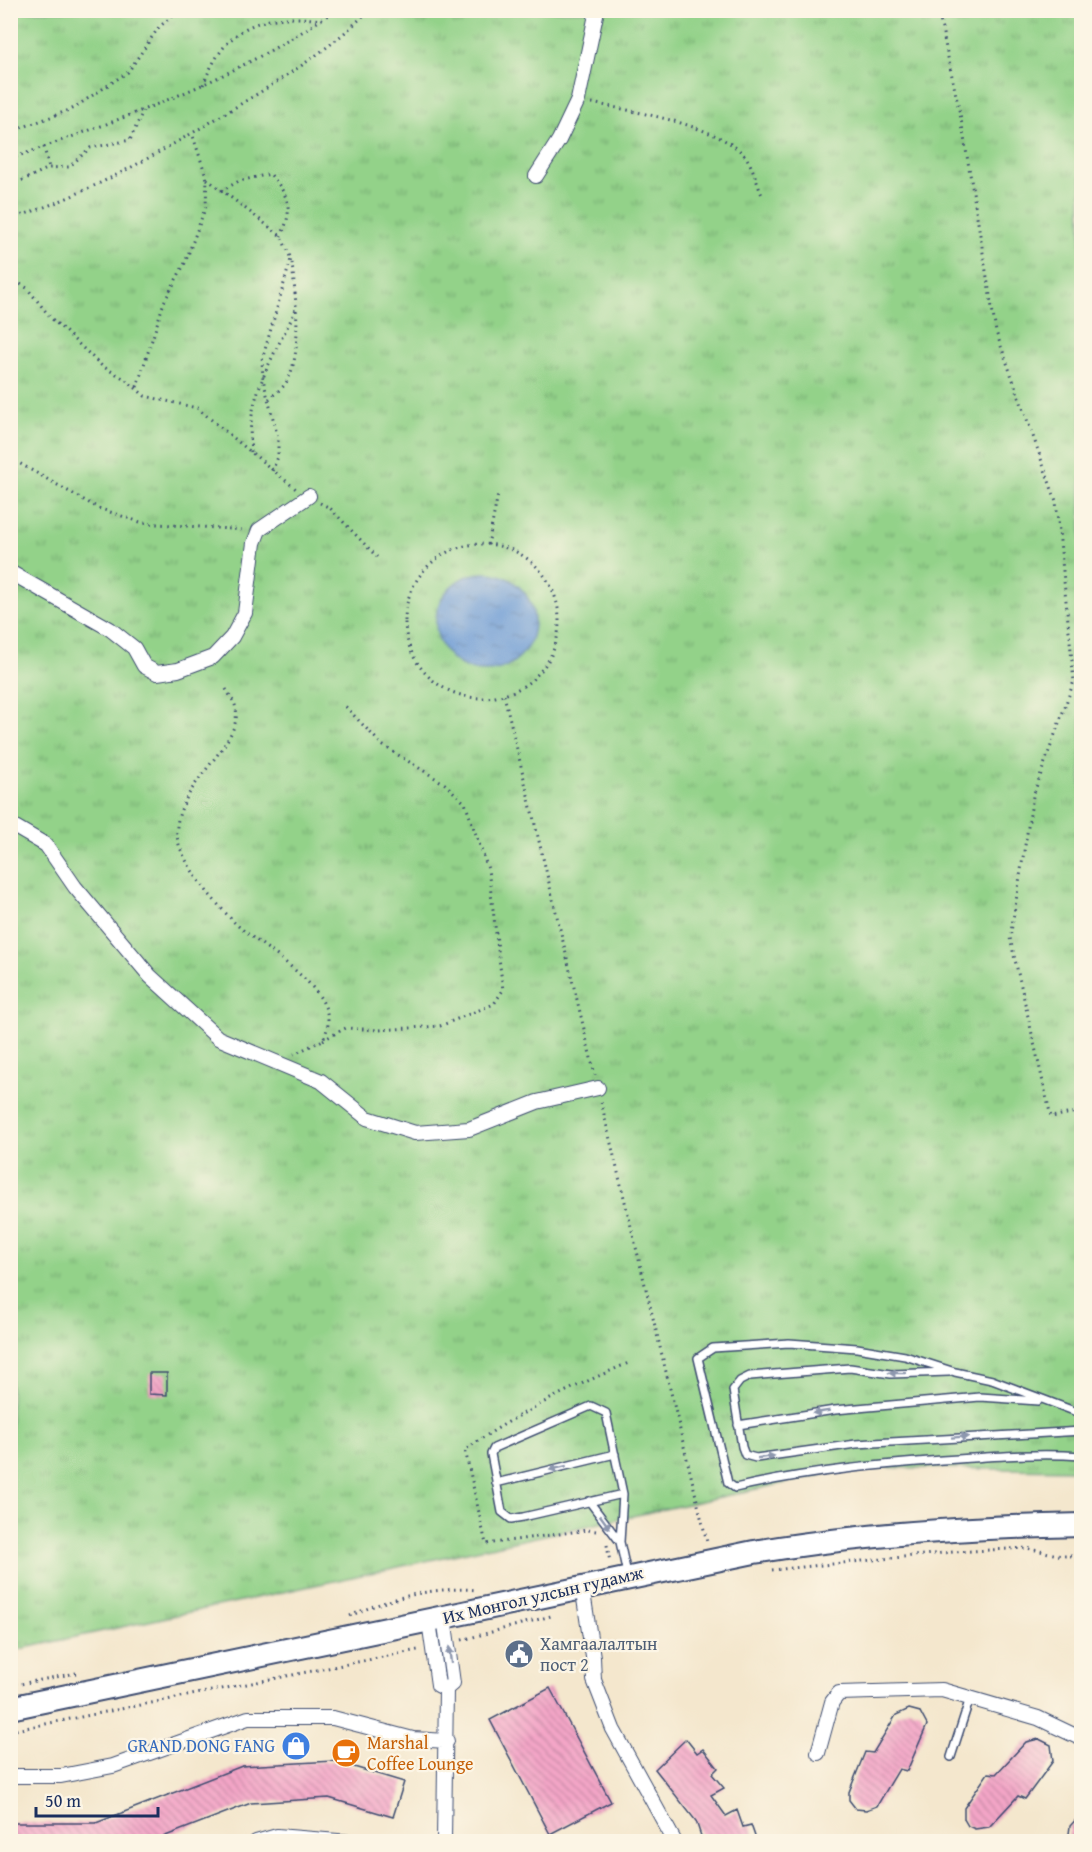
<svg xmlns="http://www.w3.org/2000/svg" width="1092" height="1852" viewBox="0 0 1092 1852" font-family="'Gentium Book Plus',serif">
<defs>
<pattern id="park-tufts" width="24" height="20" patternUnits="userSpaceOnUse" patternTransform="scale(1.5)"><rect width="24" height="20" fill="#93d289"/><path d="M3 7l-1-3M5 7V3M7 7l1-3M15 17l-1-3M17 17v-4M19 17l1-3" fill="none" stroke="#77ab73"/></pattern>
<pattern id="water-ripples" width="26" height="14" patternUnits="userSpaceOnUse" patternTransform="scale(1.5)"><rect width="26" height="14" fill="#6d9bd5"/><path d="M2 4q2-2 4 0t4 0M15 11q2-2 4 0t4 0" fill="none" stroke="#597fb0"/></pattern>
<pattern id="building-back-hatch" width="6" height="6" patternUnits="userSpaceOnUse" patternTransform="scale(1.5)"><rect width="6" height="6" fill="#f4a6c7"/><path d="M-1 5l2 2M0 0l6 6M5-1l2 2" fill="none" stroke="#c588a5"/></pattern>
</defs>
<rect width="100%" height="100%" fill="#fcf5e5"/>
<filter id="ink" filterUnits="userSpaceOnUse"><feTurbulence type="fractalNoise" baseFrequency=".0167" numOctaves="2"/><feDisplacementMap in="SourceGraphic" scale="12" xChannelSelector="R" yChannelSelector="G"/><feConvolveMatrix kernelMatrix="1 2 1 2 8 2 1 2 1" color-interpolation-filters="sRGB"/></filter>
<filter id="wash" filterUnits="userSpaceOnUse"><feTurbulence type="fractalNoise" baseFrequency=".008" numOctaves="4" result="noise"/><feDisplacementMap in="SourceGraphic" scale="24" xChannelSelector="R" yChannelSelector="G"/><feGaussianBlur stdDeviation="1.35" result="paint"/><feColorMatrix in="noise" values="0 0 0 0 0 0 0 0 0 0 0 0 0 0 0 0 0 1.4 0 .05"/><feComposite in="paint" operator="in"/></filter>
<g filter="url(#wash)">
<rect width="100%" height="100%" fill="#f4e7cd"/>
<path fill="url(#park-tufts)" stroke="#578074" stroke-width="1.5" d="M10 11H1081V1470L858 1467 11 1651Z"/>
<path fill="url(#water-ripples)" stroke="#44659a" stroke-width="1.5" d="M436 622a49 49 0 1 1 98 0a49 49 0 1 1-98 0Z"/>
<g id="blocks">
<path fill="url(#building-back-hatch)" d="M149 1373H167V1395L149 1394Z
M550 1688 611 1802 550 1834 490 1720Z
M909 1709 920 1712 927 1725 907 1771 899 1769 877 1806 866 1810 856 1809 849 1800V1792L865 1752 873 1753 896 1715Z
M686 1739 697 1753 703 1749 718 1768 712 1774 724 1788 711 1795 726 1816 737 1810 743 1827 751 1825 757 1842H703L696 1821 655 1769Z
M1039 1739 1051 1745 1053 1761 1025 1799 1018 1796 989 1827 975 1829 968 1826 964 1819V1808L988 1773 996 1774 1026 1742Z
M334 1761 404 1782 393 1817 329 1798 251 1803 150 1842H10V1823H96L242 1766Z
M1082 1813V1842H1068L1070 1826Z"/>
</g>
</g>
<g filter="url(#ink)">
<use href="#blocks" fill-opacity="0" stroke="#3c4b6f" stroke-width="1.5"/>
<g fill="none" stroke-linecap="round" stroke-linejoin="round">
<g stroke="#3c4b6f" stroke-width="10">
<path id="lane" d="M949 1372 891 1374 850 1368 750 1376 740 1381 733 1390 742 1447 745 1455 756 1458 856 1444 1082 1431
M591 1406 606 1413 623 1494 523 1517 511 1519 502 1512 491 1454 494 1448Z
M1082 1414 992 1380 955 1372 905 1356 857 1348 789 1343 713 1348 698 1358 728 1483 735 1488C808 1471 882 1464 958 1459 999 1456 1040 1453 1082 1456
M738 1425 835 1410 980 1397 1038 1401
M496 1483 615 1454
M589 1501 620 1542 627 1574
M620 1542 623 1494
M951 1757 970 1698
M1080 1792 1082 1787"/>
</g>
<g stroke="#3c4b6f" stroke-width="16">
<path id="street" d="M536 176 559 140 578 100 597 10
M10 572 110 629 134 648 144 666 157 673 178 670 213 657 232 637 245 613 254 543 259 530 309 496
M10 824 46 845 75 887 150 976 218 1038 321 1081 367 1118 415 1133 469 1129 537 1102 598 1088
M582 1586 593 1657 594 1680 613 1729 675 1842
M429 1621 438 1685 446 1689
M818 1753 832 1702 839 1693 942 1690 1038 1718 1082 1739
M10 1776H61L113 1766 248 1718H333L413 1739 447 1741
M256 1842 277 1836 350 1842
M444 1842 446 1689 453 1683 444 1617"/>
</g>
<g stroke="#3c4b6f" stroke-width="26">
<path id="primary" d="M10 1708 754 1552C862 1534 972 1527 1082 1525"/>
</g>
<path stroke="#3c4b6f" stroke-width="3" stroke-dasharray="1.5 4.5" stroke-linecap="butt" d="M938 10 961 119 996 332 1056 501 1074 681 1033 796 1010 938 1051 1117 1082 1111
M203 85C226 26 260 12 322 20
M592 103C631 111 719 125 745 156 753 166 757 184 762 195
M10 132 72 109 128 72 159 27 180 10
M44 147 49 168
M10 159C124 118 236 80 335 10
M207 179 281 236 291 259 262 360 263 379 278 438V457L272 471
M10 181H21L49 168 69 167 90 148 130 140 143 111
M221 191 239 181 270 174C289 196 294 209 281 236
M10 219C87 195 156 155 224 114 274 84 327 53 369 10
M10 278 27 288 51 318 102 366 125 379 145 396 197 408 296 489
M137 387 164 302 185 263 206 206 207 179 192 133
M269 399C274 394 282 389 286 383 304 353 295 296 292 263
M251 452C245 397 274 357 296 309
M10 458 98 508 143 523 245 530
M320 503 330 508 377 557
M405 621a77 77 0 1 1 154 0a77 77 0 1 1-154 0Z
M488 545 498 494
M226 689C229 694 233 700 235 705 249 747 154 796 182 852 193 877 215 902 234 922 259 947 330 983 328 1023 328 1028 325 1035 323 1040L294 1054
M504 695 595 1075
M323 1040 346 1028 379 1030 440 1026 494 1004 503 990 488 869 465 803 445 784 382 745 345 706
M601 1102 707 1542
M596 1531 587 1530 486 1544 465 1450C517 1413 572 1387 631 1362
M607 1545 610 1562
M772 1570 953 1552 1027 1548 1062 1556H1082
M350 1616C388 1598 436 1586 477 1590
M462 1640 551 1616
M10 1686 76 1673
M10 1731 418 1650"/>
<use href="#lane" stroke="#fff" stroke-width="7"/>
<use href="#street" stroke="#fff" stroke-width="14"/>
<use href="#primary" stroke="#fff" stroke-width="22"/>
</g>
<defs><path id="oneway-solid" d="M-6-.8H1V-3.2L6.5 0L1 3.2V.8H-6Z" transform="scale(1.5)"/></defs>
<g fill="#8d97ae">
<use href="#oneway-solid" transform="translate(897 1373) rotate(-179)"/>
<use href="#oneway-solid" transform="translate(821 1412) rotate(171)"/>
<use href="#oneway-solid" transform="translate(960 1437) rotate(-4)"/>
<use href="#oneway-solid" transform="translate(766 1457) rotate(-8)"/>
<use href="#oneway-solid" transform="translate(558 1468) rotate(167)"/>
<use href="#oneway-solid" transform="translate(605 1522) rotate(54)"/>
<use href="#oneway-solid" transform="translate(450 1655) rotate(-97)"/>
</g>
</g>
<defs>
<g id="civic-disc" transform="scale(1.5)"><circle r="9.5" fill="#5c6f8a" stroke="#fcf5e5"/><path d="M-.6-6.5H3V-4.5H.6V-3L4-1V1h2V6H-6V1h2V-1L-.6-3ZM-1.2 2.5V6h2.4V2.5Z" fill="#fff"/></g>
<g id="shop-disc" transform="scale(1.5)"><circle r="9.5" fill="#3f7fe0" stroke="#fcf5e5"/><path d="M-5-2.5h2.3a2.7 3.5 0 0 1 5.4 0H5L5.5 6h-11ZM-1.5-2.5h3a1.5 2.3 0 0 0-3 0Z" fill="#fff"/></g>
<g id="cafe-disc" transform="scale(1.5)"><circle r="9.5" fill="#e8710a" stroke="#fcf5e5"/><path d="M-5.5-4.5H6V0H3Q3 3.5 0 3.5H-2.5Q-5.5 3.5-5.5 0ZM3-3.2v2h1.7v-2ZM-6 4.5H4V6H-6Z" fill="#fff"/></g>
</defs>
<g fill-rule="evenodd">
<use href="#civic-disc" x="519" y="1654"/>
<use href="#shop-disc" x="296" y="1746"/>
<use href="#cafe-disc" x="346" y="1753"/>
</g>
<g text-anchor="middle" stroke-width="4.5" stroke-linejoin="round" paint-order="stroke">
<g font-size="18" fill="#1b2f5e" stroke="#fcf5e5">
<text transform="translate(543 1595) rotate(-13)" y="6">Их Монгол улсын гудамж</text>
</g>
<g font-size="18" fill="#4e5e75" stroke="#fcf5e5" text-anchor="start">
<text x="540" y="1650">Хамгаалалтын<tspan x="540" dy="21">пост 2</tspan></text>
</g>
<g font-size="18" fill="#c56008" stroke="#fcf5e5" text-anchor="start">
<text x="367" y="1749">Marshal<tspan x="367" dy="21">Coffee Lounge</tspan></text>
</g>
<g font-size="18" fill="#366cbe" stroke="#fcf5e5" text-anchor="end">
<text x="275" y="1752">GRAND DONG FANG</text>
</g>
</g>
<rect width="1092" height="1852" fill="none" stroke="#fcf5e5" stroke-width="36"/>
<path d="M36 1807v9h122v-9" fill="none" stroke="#1b2f5e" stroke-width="3"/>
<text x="45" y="1807" font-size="18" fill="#1b2f5e" stroke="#fcf5e5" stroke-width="4.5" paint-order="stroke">50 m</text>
</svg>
